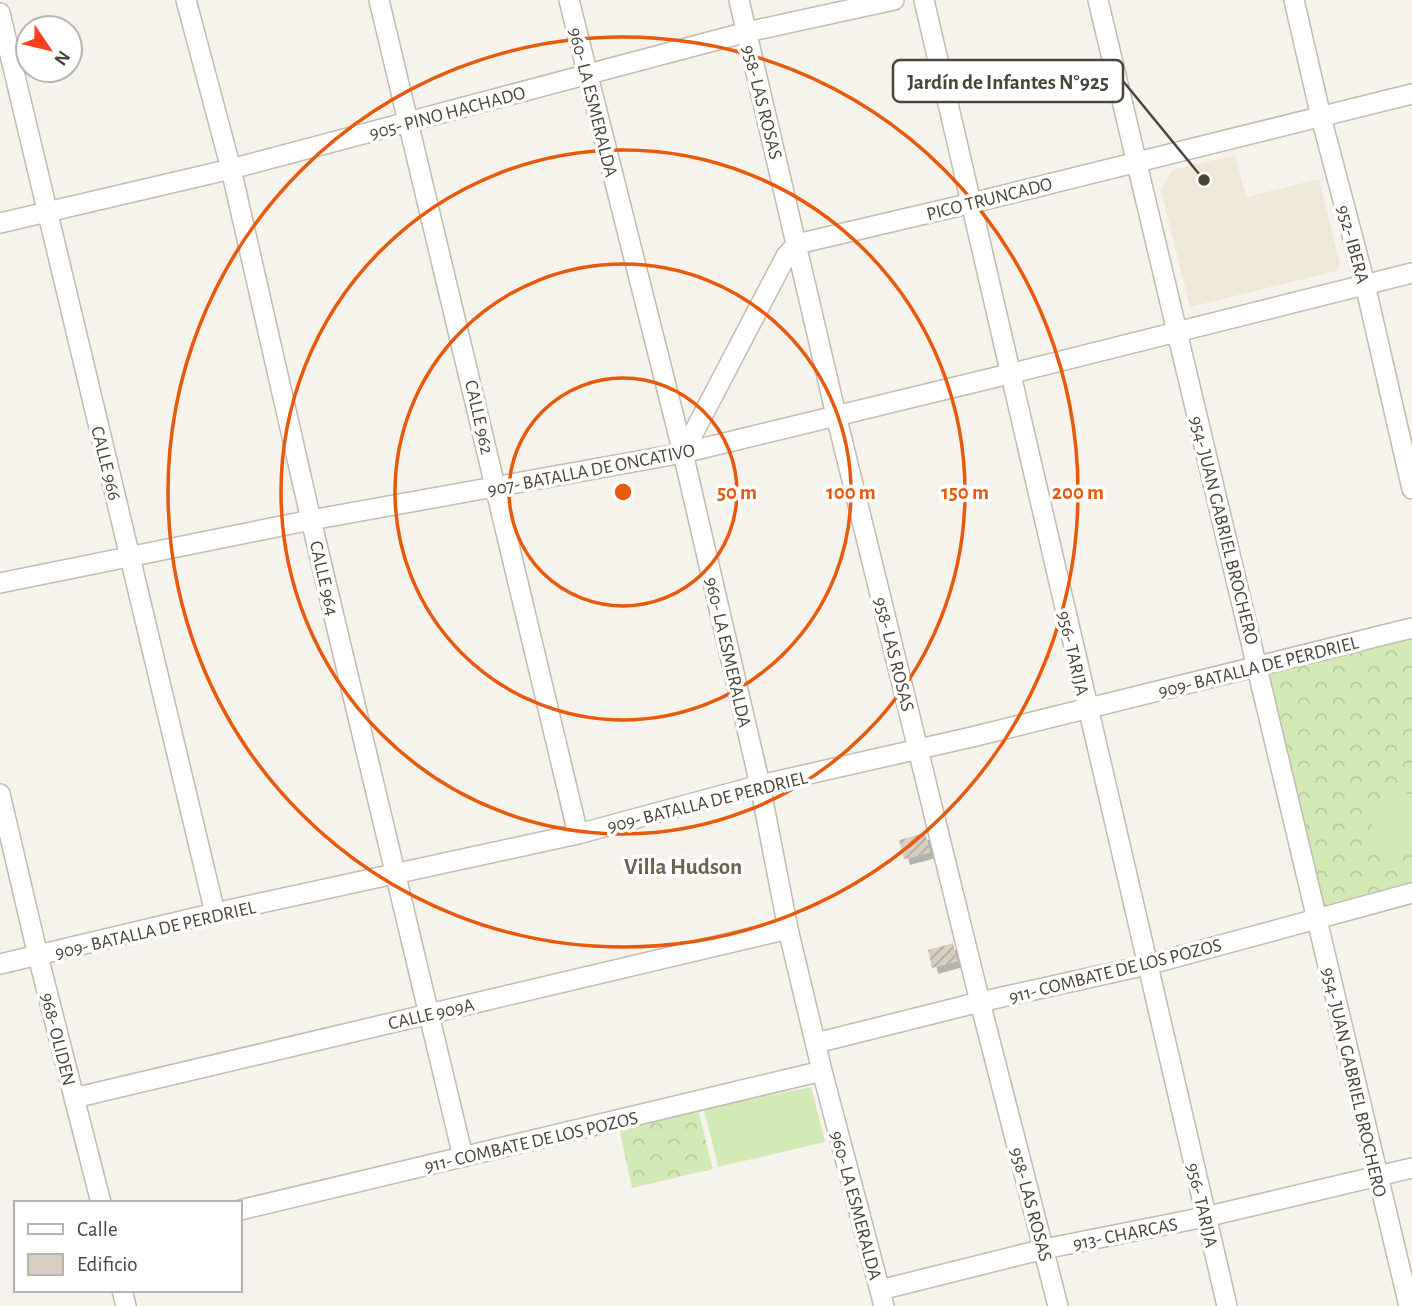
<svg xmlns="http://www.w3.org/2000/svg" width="1412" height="1306" viewBox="0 0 1412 1306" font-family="'Alegreya Sans',sans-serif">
<defs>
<pattern id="forest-crowns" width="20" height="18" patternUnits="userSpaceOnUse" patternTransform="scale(1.75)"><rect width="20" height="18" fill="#d2eab5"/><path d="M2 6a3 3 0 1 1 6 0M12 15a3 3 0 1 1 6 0" fill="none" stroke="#b6ca9c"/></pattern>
<pattern id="building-hatch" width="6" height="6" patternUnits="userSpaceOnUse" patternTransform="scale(1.75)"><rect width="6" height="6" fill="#d8cfc1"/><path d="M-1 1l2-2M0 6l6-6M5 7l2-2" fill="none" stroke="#b1aa9e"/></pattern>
<filter id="shadow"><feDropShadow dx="6" dy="6" stdDeviation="0" flood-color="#0004"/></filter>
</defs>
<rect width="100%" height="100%" fill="#f6f3ec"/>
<path fill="#efe8d6" d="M1235 155 1246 197 1319 179 1340 265 1336 271 1190 307 1161 190 1172 170Z"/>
<path fill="url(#forest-crowns)" d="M1412 635V887L1320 910 1264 670Z
M698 1110 713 1169 632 1188 619 1128Z"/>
<path fill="#d2eab5" d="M1394 786 1412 796V827L1393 859 1362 842Z
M811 1087 825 1142 718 1167 704 1109Z"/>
<path fill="url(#building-hatch)" filter="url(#shadow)" d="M925 833 930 852 904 859 899 840Z
M953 943 957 961 932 968 928 950Z"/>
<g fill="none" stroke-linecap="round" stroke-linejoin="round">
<g stroke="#c2bbae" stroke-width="22">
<path id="minor" d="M186 0 231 169 311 520 463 1157
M379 0 578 834
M569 0 683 453 760 785 788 929 822 1071 884 1306
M739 0 836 415 980 1002 1058 1306
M924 0 1227 1306
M1098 0 1409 1306
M1294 0 1321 117 1365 284 1412 489
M0 13 215 913
M0 223 231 169 747 32 894 0
M683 453 786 256 797 244 972 203 1412 94
M0 583 311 520 683 453 1009 374 1412 273
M0 794 38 956 101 1203
M0 964 215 913 578 834 760 785 972 737 1412 628
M816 1043 980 1002 1147 965 1412 893
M74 1098 788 929
M240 1210 822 1071
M122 1290 126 1306
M880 1290 1044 1249 1205 1217 1412 1168"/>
</g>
<use href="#minor" stroke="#fff" stroke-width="19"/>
</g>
<g fill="none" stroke="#e8590c" stroke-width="3.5">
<circle cx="623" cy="492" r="114"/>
<circle cx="623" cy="492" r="228"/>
<circle cx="623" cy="492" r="342"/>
<circle cx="623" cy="492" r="455"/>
</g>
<g text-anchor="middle" stroke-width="7" stroke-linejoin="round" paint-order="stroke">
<g font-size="19" fill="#4b4439" stroke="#fff">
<text transform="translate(594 102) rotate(76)" y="7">960- LA ESMERALDA</text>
<text transform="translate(763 102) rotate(76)" y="7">958- LAS ROSAS</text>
<text transform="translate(447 112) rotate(-15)" y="7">905- PINO HACHADO</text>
<text transform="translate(989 198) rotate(-14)" y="7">PICO TRUNCADO</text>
<text transform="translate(1354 244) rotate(75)" y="7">952- IBERA</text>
<text transform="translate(480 417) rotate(77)" y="7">CALLE 962</text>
<text transform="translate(107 463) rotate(76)" y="7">CALLE 966</text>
<text transform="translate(591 469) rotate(-11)" y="7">907- BATALLA DE ONCATIVO</text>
<text transform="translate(1225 530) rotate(76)" y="7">954- JUAN GABRIEL BROCHERO</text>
<text transform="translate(325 578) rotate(77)" y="7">CALLE 964</text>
<text transform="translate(729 652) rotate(77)" y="7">960- LA ESMERALDA</text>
<text transform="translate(1074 653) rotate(77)" y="7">956- TARIJA</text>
<text transform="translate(895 654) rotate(76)" y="7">958- LAS ROSAS</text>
<text transform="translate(1258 666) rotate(-14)" y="7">909- BATALLA DE PERDRIEL</text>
<text transform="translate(707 801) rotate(-14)" y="7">909- BATALLA DE PERDRIEL</text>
<text transform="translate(155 929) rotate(-13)" y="7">909- BATALLA DE PERDRIEL</text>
<text transform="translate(1115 970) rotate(-14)" y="7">911- COMBATE DE LOS POZOS</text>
<text transform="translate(431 1013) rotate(-13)" y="7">CALLE 909A</text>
<text transform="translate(59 1039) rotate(76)" y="7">968- OLIDEN</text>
<text transform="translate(1355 1082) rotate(77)" y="7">954- JUAN GABRIEL BROCHERO</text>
<text transform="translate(531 1141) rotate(-13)" y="7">911- COMBATE DE LOS POZOS</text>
<text transform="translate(1032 1204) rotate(75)" y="7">958- LAS ROSAS</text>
<text transform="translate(857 1205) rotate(75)" y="7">960- LA ESMERALDA</text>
<text transform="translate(1203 1205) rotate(77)" y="7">956- TARIJA</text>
<text transform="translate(1125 1233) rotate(-11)" y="7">913- CHARCAS</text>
</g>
<g font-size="23" font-weight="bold" fill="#6e6250" stroke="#fff">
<text x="683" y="874">Villa Hudson</text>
</g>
</g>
<circle cx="623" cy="492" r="10" fill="#e8590c" stroke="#fff" stroke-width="3.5"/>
<g font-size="21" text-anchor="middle" font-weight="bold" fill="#e8590c" stroke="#fff" stroke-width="7" stroke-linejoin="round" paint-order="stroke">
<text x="737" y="499">50 m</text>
<text x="851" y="499">100 m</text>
<text x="965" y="499">150 m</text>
<text x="1078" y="499">200 m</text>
</g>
<path fill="none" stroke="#4b4439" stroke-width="2.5" d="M1204 180L1123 81"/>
<circle fill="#4b4439" stroke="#fff" stroke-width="2.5" cx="1204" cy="180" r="7"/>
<rect fill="#fff" stroke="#4b4439" stroke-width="2.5" x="893" y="60" width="230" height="42" rx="7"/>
<g font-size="21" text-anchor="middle" font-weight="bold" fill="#4b4439">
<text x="1008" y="89">Jardín de Infantes N°925</text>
</g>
<rect x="14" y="1201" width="228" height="91" fill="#ffffff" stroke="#b7b4b0" stroke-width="2"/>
<rect x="28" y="1224" width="35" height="10" fill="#ffffff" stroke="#b7b4b0" stroke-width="2"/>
<text x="77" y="1236" font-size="21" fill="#4b4439">Calle</text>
<rect x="28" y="1254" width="35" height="21" fill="#d8cfc1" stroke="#b7b4b0" stroke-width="2"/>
<text x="77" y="1271" font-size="21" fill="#4b4439">Edificio</text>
<g transform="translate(49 49) rotate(125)"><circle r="33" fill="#ffffff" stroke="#b7b4b0" stroke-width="2"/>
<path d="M0-5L12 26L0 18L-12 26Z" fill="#fc3f1d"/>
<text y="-10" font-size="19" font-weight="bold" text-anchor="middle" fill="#4b4439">N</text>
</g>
</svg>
